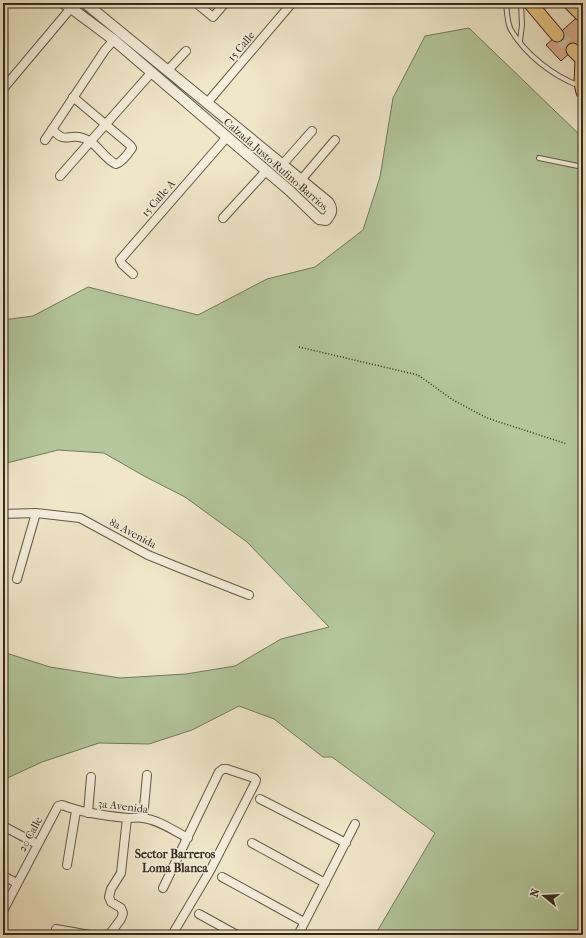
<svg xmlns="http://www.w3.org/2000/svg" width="586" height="938" viewBox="0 0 586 938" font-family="'IM FELL French Canon',serif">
<rect width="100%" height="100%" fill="#f0e7c9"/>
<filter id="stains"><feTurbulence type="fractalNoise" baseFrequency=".005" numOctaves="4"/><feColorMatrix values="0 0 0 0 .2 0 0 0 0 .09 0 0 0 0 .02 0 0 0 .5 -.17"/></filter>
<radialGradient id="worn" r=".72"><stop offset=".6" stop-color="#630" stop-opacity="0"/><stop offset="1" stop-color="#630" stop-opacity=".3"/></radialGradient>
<path fill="#b3c79b" stroke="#73785c" d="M469 28 583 138V935H375L435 833 332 757H323L274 719 239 706 192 730 149 744 99 743 42 762 3 780V652L50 667 120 678 186 674 235 666 281 639 329 627 247 542 185 497 144 476 104 453 58 450 3 464V320L33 316 88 287 198 315 267 279 315 267 363 230 380 177 393 98 425 36Z"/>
<path fill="#d9aa8d" stroke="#33291d" d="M583 12V41L561 61 546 45Z"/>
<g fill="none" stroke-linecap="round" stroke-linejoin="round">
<path stroke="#cac1a7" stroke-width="13" stroke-dasharray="13 6" stroke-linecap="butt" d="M557 35 573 50"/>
<g stroke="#625848" stroke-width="6">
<path id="service" d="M506 3C507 11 507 23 511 30 526 55 553 76 580 86
M520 41 522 25 521 3
M539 158 583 167"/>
</g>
<g stroke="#625848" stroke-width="10">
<path id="minor" d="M196 3 213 17 225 3
M168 70 186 51
M3 89 71 8
M207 103 292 3
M52 129C66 145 67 133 83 138 97 142 103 158 116 164 122 162 128 154 132 148L130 145 73 97
M45 140 105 50 114 40
M282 165 312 131
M60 176 151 73
M301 180 335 140
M223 218 266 171
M133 274 122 264 120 260 227 137
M3 514 36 513 80 518 148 555 180 568 249 595
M17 579 36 513
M260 799 346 843
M88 813 91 777
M143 818 147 775
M3 826 37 844
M252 843 325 883
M67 865 76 811
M3 876 17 883
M222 877 304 922
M163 888 219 772 223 769H227L254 778 256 780 255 783 211 869 172 935
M3 911 58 806 62 805C82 813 106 816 128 818 133 818 138 817 143 818 159 820 174 831 188 838
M199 914 237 935
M56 929 90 935
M109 935 121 919 123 913 121 908 111 902 109 897 111 889 121 873 127 818
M298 935 355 824"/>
</g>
<g stroke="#625848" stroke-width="12">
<path id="tertiary" d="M63 3 71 8 114 40 290 191 319 219 326 220C332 213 333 209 328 202L85 3"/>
</g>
<g stroke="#33291d" stroke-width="15">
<path id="trunk" d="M530 3 557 35
M570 3 581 14
M573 50 583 60
M582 60 581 83 583 92"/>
</g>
<path stroke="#33291d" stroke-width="1.5" stroke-dasharray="1 2" stroke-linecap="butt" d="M299 347 418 375 453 400 487 418 567 444"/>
<use href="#service" stroke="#f5efdc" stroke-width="4"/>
<use href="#minor" stroke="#f5efdc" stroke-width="8"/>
<use href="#tertiary" stroke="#f5efdc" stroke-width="10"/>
<use href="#trunk" stroke="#e8c484" stroke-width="13"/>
</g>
<g text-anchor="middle" stroke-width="3" stroke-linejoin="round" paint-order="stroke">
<g font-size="11" fill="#33291d" stroke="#f5efdc">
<text transform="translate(241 46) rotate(-50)" y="4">15 Calle</text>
<text transform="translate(276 164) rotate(41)" y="4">Calzada Justo Rufino Barrios</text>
<text transform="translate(158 198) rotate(-49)" y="4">15 Calle A</text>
<text transform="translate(133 533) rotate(28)" y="4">8a Avenida</text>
<text transform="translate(123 806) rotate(7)" y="4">3a Avenida</text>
<text transform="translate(30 834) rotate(-62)" y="4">20 Calle</text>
</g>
<g font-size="12" font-weight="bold" fill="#33291d" stroke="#f5efdc">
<text x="175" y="858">Sector Barreros<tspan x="175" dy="14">Loma Blanca</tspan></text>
</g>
</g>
<rect width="586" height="938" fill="none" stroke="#f0e7c9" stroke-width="16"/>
<rect x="4" y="4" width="578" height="930" fill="none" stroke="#33291d" stroke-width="2"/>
<rect x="8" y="8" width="570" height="922" fill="none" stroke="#33291d"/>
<g transform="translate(544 896) rotate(288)" stroke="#f5efdc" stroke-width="3" paint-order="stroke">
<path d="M0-3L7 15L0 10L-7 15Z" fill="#33291d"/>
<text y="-6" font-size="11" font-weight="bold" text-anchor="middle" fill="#33291d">N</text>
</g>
<rect width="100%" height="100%" filter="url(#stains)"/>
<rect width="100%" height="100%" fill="url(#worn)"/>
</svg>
